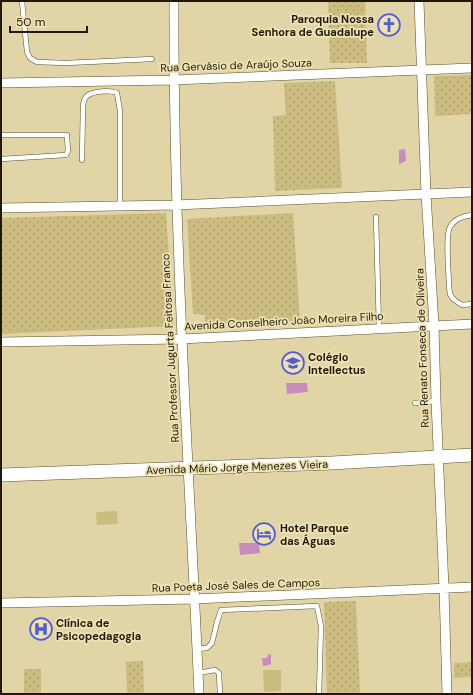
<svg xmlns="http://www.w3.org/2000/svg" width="473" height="695" viewBox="0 0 473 695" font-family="'DM Sans',sans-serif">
<defs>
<pattern id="grass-dots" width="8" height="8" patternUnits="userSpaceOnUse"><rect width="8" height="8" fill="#cdbc80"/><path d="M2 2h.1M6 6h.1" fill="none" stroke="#b0a16d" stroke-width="1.8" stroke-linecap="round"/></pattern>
</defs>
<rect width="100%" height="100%" fill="#e1d4a7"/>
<path fill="url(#grass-dots)" d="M328 1H365L367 63H330Z
M472 75V114L435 116 434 76Z
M335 81 342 188 275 191 273 116 286 115 284 83Z
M166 213 174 326 1 334V218Z
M293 213 300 321 205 326V315L193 314 187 219Z
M356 601 360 694H327L324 602Z
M143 661 144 694H127L126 662Z
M472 662V677L454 678V663Z
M24 669H41V694H24Z"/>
<path fill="#cdbc80" d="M117 511 118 524 97 525 96 512Z
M263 670H281V691L264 692Z"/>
<path fill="#c88dbc" d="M405 149 406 161 399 164V150Z
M286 383H307L308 392 287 394Z
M239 543H259L260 553 240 555Z
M271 654V664L269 665 263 666 262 658H267L268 655Z"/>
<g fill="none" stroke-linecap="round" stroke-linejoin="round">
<g stroke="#5b5027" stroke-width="5.5">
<path id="lane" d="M22 1 27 52 30 58 37 62 66 63 152 59
M1 135H67V137L68 151 66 155 1 159
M82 160 83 105C84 101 84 98 87 96 92 91 111 90 117 93L120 111V206
M472 215C464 216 454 219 450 227 445 236 449 274 449 287L450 294 453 299 462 305 472 304
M376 217 379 328
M415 403 436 401
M197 649 207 648 212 643 217 622 221 610 317 606 321 626 319 694
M198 673 215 670 219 673 220 694"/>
</g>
<g stroke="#5b5027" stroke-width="10">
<path id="street" d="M174 1C173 232 189 463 199 694
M419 1 426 194 434 325 436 401 444 588 447 694
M1 83 173 80 472 68
M1 208 176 205 472 192
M1 342 181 339 472 324
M1 603 194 599 472 587"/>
</g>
<g stroke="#5b5027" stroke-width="14">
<path id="secondary" d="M1 475 332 463 472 455"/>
</g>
<use href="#lane" stroke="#fff" stroke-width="4.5"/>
<use href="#street" stroke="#fff" stroke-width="9"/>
<use href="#secondary" stroke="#fff" stroke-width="13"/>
</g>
<defs>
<g id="church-ring" transform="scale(1.15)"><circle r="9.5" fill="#eee1b4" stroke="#515dd3" stroke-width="1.5"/><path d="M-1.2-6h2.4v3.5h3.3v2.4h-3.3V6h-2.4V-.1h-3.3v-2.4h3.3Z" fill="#515dd3"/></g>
<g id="school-ring" transform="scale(1.15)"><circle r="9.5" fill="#eee1b4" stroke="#515dd3" stroke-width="1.5"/><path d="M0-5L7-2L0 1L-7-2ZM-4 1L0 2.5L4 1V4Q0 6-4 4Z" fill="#515dd3"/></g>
<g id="hotel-ring" transform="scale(1.15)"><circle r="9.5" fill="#eee1b4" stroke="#515dd3" stroke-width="1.5"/><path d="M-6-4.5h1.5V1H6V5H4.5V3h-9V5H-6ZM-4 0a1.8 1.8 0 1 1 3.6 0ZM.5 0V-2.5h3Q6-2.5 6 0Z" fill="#515dd3"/></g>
<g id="hospital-ring" transform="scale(1.15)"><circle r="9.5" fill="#eee1b4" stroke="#515dd3" stroke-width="1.5"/><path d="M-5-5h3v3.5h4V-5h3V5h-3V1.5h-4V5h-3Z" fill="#515dd3"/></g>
</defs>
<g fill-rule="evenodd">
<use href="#church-ring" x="389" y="25"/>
<use href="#school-ring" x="293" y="363"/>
<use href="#hotel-ring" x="264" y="534"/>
<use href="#hospital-ring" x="41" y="629"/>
</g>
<g text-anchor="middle" stroke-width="3.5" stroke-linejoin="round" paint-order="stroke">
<g font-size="11" font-weight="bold" fill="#1e1908" stroke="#eee1b4" text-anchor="start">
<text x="374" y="23" text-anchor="end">Paroquia Nossa<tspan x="374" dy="13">Senhora de Guadalupe</tspan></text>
<text x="308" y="361">Colégio<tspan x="308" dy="13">Intellectus</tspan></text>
<text x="280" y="532">Hotel Parque<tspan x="280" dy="13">das Águas</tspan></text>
<text x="56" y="627">Clínica de<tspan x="56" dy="13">Psicopedagogia</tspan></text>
</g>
<g font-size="11" fill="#1e1908" stroke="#eee1b4">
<text transform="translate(236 65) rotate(-2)" y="4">Rua Gervásio de Araújo Souza</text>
<text transform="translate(284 321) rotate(-3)" y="4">Avenida Conselheiro João Moreira Filho</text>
<text transform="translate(170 348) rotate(-93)" y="4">Rua Professor Jugurta Feitosa Franco</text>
<text transform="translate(422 348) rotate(-92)" y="4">Rua Renato Fonseca de Oliveira</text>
<text transform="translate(237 467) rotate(-2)" y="4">Avenida Mário Jorge Menezes Vieira</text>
<text transform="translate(236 585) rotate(-2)" y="4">Rua Poeta José Sales de Campos</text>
</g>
</g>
<rect width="473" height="695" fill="none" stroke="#1e1908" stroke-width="4"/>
<path d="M10 26v6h77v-6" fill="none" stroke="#1e1908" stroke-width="2"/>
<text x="16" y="26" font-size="12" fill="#1e1908" stroke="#eee1b4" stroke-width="3" paint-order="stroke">50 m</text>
</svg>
